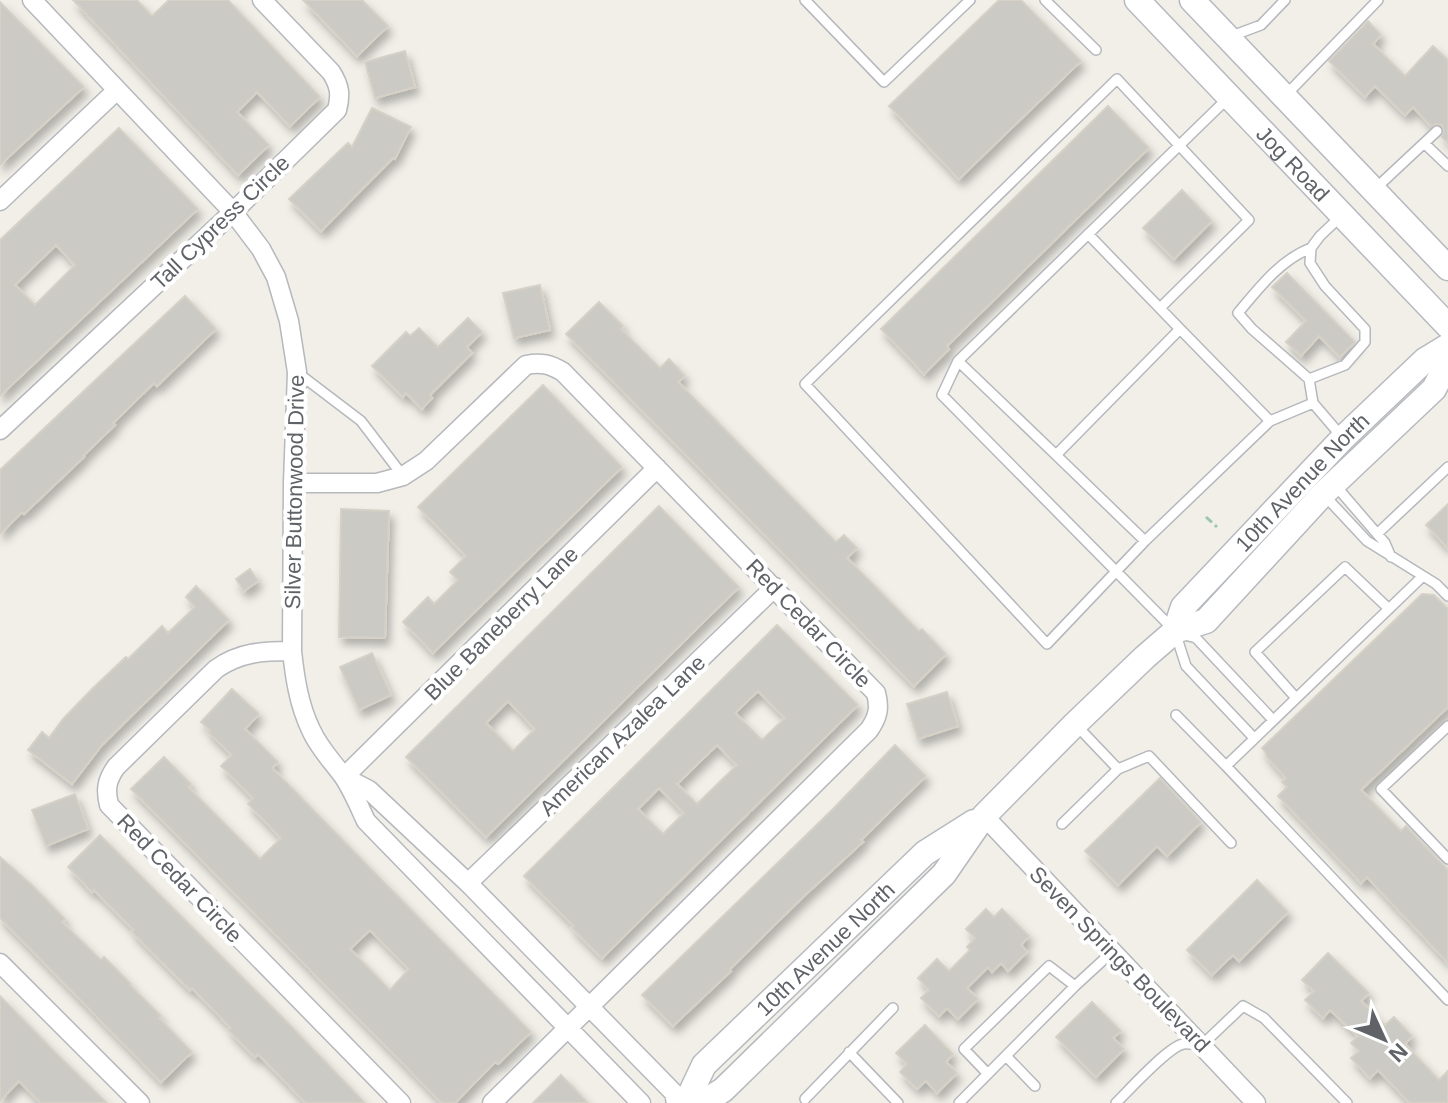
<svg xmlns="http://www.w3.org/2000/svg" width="1448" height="1103" viewBox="0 0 1448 1103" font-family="Arial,sans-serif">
<defs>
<filter id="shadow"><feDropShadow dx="4" dy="7" stdDeviation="4" flood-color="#0004"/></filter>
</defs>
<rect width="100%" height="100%" fill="#f1efe8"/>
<path fill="#cccac5" stroke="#d6d1c6" stroke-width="2" fill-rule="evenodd" filter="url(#shadow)" d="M73 0H137L152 16 169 0H228L320 97 290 126 257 92 237 112 269 145 238 175Z
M303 0H362L388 26 357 56Z
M999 0H1021L1081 61 959 179 889 106Z
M0 2 84 87 0 165Z
M1368 21 1381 35 1373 44 1405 76 1433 46 1448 60V143L1442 137 1444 130 1442 125 1436 124 1431 126 1413 107 1405 115 1375 86 1365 97 1329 61Z
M405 51 415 87 375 98 365 62Z
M1108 106 1149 148 947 346 949 349 924 374 881 329Z
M372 108 411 127 395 159 393 158 321 231 289 199 348 143 352 147Z
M119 128 198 209 0 396V240ZM56 245 75 265 35 305 15 285Z
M1182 190 1212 221 1174 259 1143 228Z
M1287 273 1355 342 1340 357 1319 336 1301 356 1286 342 1306 321 1272 287Z
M540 285 550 330 514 338 503 293Z
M185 296 216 329 157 386 154 383 113 423 115 425 83 456 84 457 24 514 22 512 0 534V470Z
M599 302 623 326 621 329 660 368 669 359 685 376 678 382 836 542 844 535 857 548 847 558 919 631 922 629 946 654 914 686 566 334Z
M468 318 482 332 467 347 472 353 430 395 432 398 422 409 406 393 403 397 372 366 406 332 410 336 419 328 438 347Z
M543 385 622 467 433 653 403 622 428 597 434 604 458 580 450 572 466 556 418 507Z
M1448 504V548L1426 525Z
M659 506 739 587 486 837 406 757ZM508 701 535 729 513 751 486 723Z
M341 509 389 511 385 638 339 637Z
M250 569 258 581 244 591 236 579Z
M196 586 229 620 102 745 72 784 28 750 42 732 49 738 63 719 93 688 126 657 128 659 162 626 168 633 195 607 186 597Z
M1422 594 1434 595 1448 609V707L1361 790 1401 831 1406 826 1448 870V963L1367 877 1361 883 1278 796 1287 787 1282 782 1286 778 1267 757 1266 753 1262 748Z
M777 625 858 705 602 958 572 928 574 926 524 876ZM758 691 785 718 762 740 735 713ZM717 745 737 765 697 804 677 784ZM659 788 684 813 663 834 638 809Z
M372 653 391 695 359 710 340 667Z
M232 689 259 714 245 729 278 762 272 768 531 1032 498 1064 495 1062 455 1103H442L131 789 164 757 191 784 188 787 260 859 281 838 248 804 253 798 221 766 232 755 208 732 210 730 201 722ZM370 930 409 969 390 990 350 949Z
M947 692 958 726 918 739 907 704Z
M895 745 926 776 861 840 863 842 803 897 730 969 731 971 673 1026 642 995 832 810Z
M1160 778 1201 822 1167 856 1157 846 1118 885 1085 851Z
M75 794 88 829 46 846 32 810Z
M100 835 288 1023 365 1103H306L258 1054 255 1057 228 1030 231 1028 192 988 190 990 132 932 134 930 94 890 92 892 68 867Z
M0 857 33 886 65 919 62 922 101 960 104 957 131 984 130 985 161 1016 159 1018 192 1052 161 1082 0 918Z
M1257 880 1288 912 1239 961 1233 955 1212 975 1187 950Z
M986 909 994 917 1002 909 1029 936 1021 945 1027 952 1008 971 1001 963 992 972 988 967 967 988 978 999 958 1019 947 1008 939 1016 921 998 929 990 918 978 937 959 949 971 970 950 967 947 975 938 966 929Z
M1328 953 1369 993 1361 1001 1385 1025 1394 1017 1412 1036 1405 1044 1439 1080 1448 1071V1103H1410L1378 1070 1370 1078 1351 1058 1359 1051 1351 1043 1358 1036 1330 1010 1323 1018 1305 1000 1314 991 1302 980Z
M0 996 59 1056 107 1103H41L19 1081 0 1101Z
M1092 1002 1121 1031 1113 1038 1124 1049 1096 1077 1056 1037Z
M925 1025 953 1054 946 1062 957 1073 937 1093 926 1081 917 1089 900 1072 907 1064 896 1053Z
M561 1075 588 1103H533Z"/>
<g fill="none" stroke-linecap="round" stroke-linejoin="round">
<g stroke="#b5b8bc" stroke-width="12">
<path id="lane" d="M805 0 884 82 970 0
M1045 0 1096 50
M1229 37 1261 25 1285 0
M1284 97 1378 0
M1424 143 1448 166
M1375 189 1437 131
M1088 234 1180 329 1056 455 958 361 1229 97
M1311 248C1280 260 1259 288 1238 313L1252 329 1309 379 1345 365 1365 342V329L1325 286 1310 263 1311 248 1320 236 1340 217
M958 361 942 395 1172 628
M298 373 361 421 403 476
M1309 379 1313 403 1342 437
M1270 421 1313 403
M1056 455 1145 541 1270 421 1180 329
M1335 485 1385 543 1391 557
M1325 496 1367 541 1436 584 1448 596
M1377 534 1448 467
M1145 541 1047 644 805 384 1117 79 1249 220 1160 308
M1423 576 1226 766 1448 1000
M1176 635 1186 666 1254 738
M1185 635 1196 638 1273 720
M1296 698 1255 652 1345 567 1389 609
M1176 715 1226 766
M1077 726 1118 769 1149 756 1231 843
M1448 726 1381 789 1448 859
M1062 824 1118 769
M849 1052 898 1103
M1006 1056 1035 1086
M988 1074 964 1049 1049 966 1075 986
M805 1099 893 1008
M959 1103 1075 986 1113 951
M1116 1103C1129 1090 1168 1047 1183 1044 1188 1043 1196 1045 1202 1045L1243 1006 1264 1018 1347 1103"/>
</g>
<g stroke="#b5b8bc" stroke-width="21">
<path id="street" d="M32 0 233 212 261 249 276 277 289 321 297 372 293 483 292 651C295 679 299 705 311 730 319 748 332 761 343 776 352 789 359 806 366 821L641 1103
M0 201 117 90
M0 430 233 212 337 110C341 95 340 86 331 72L262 0
M293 483H377L403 476 426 461 526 365C541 362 550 364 563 372L876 693C880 708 878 717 869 730L492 1103
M292 651C263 651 240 652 216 669L116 767C107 780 105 789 109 805L401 1103
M344 777 369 790 468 883 674 1093 676 1103
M344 777 657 468
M984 816 1256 1103
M468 883 775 587
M0 963 140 1103"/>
</g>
<g stroke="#b6babf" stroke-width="27">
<g id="secondary">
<path id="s1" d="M1137 0 1448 326"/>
<path d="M1192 0 1448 268"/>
<path id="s2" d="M1175 631 1183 607 1343 438 1425 360 1448 346"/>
<path id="s3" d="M686 1103 704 1065 925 853 974 822"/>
<path d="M702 1103 723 1090 944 874 984 816 1075 724 1145 657 1175 631 1206 621 1323 494 1434 389 1448 362"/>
</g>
</g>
<path stroke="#9cc7a9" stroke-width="3" stroke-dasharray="8 4" stroke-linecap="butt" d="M1206 517 1217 527"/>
<use href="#lane" stroke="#fff" stroke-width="9"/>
<use href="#street" stroke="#fff" stroke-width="18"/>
<use href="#secondary" stroke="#fff" stroke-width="24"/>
</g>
<g text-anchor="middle" stroke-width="8" stroke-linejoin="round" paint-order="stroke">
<g font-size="22" fill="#5f6368" stroke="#fff">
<text dy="8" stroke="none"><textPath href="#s1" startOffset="226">Jog Road</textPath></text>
<text transform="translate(220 222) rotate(-44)" y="8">Tall Cypress Circle</text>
<text dy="8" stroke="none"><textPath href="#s2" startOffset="198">10th Avenue North</textPath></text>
<text transform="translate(294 492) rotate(-89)" y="8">Silver Buttonwood Drive</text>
<text transform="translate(501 623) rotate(-45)" y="8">Blue Baneberry Lane</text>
<text transform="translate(809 623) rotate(46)" y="8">Red Cedar Circle</text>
<text transform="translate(622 735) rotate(-44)" y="8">American Azalea Lane</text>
<text transform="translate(180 878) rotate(46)" y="8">Red Cedar Circle</text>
<text dy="8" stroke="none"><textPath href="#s3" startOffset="210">10th Avenue North</textPath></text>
<text transform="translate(1120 959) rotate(46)" y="8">Seven Springs Boulevard</text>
</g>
</g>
<g transform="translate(1384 1039) rotate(134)" stroke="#ffffff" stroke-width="6" paint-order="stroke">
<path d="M0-6L14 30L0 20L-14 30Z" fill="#5f6368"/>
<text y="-12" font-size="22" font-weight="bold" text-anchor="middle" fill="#5f6368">N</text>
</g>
</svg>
